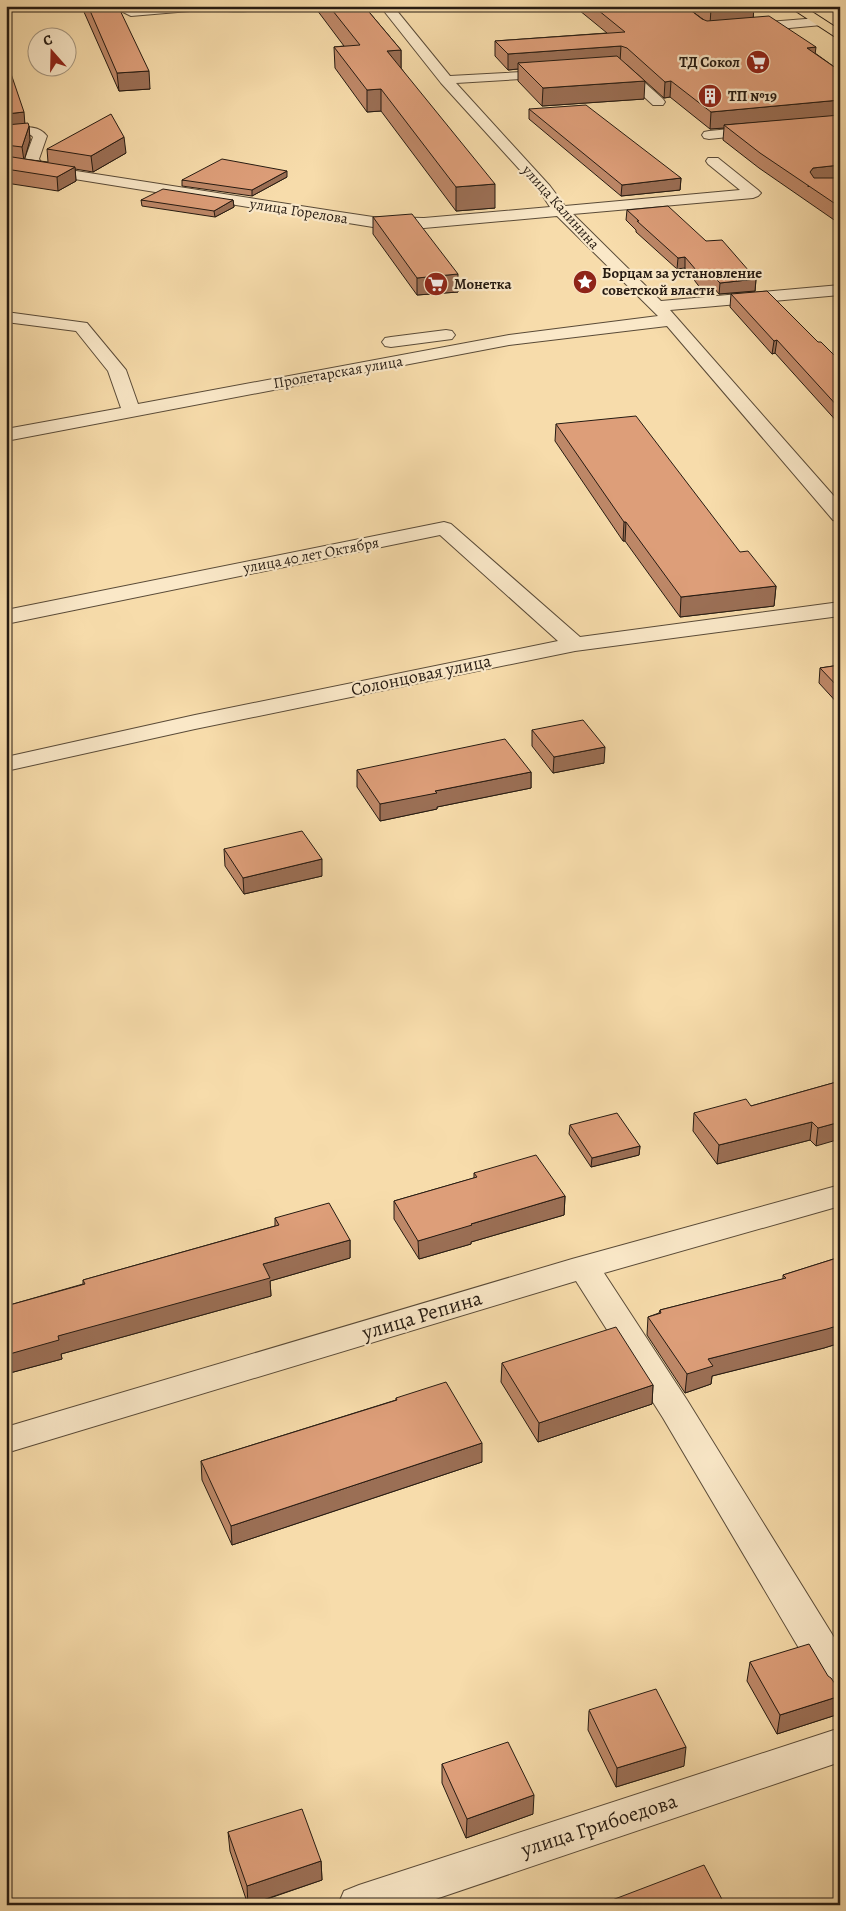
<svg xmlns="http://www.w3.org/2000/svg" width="846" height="1911" viewBox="0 0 846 1911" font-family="Alegreya,serif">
<rect width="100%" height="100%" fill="#f7dcab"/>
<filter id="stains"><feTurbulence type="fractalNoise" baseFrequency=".004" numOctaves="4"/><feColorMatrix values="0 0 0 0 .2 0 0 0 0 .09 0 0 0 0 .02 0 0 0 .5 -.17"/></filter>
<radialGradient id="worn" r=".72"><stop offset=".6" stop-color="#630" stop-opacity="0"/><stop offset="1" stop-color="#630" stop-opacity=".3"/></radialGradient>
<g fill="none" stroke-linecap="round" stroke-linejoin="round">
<g stroke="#5a4b38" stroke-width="2">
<path id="minor" d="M70 6H130L133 8 207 6 201 10 131 16 123 12 76 10Z
M210 6H266C258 13 218 13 210 6Z
M380 6H393L450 76 559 70 561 73 554 77 456 83 550 186 565 206 740 190 708 164 706 161 708 158H718L758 190 761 193 758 196 753 198 573 214 661 301 840 285V295L670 310 840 503V522L833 520 667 326 509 345 6 441V429L121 408 108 371 76 331 6 322V312L87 323 126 370 138 404 509 335 658 316 557 216 424 228 373 227 6 168V160L28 163 25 159 33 137 31 135 6 137V129C21 128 37 123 47 136L39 159 44 166 333 211 373 217 424 218 550 207 540 192 441 83Z
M818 18 822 19 824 22 822 25 744 32 738 28 744 24Z
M620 64 625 65 663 99 665 102 663 105H653L617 72H610L608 69 610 66Z
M761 126 766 127 768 130 766 133 709 139 704 138 702 135 704 132 709 131Z
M446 330 452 331 455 335 452 339 391 347 385 346 382 342 385 338 391 337Z
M444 522 451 524 580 637 840 602V616L575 651 195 729 6 771V757L195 715 558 641 440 535 6 624V610Z
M840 1185V1206L604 1273 687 1400 840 1647V1698L826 1694 663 1418 576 1281 6 1453V1427L572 1259Z
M840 1728V1762L418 1905H338L344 1891 359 1885Z"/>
</g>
<g stroke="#261b12" stroke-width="2">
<path id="major" d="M788 6H803L840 30V40Z"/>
</g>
<use href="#minor" fill="#fae8c8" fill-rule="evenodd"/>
<use href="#major" fill="#f7dcab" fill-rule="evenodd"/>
</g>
<path fill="#be8868" stroke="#261b12" d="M84 6H118L150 89 119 91 84 12Z
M314 6H364L401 50V68L495 208 456 211 381 111 367 112 335 68 334 47 344 46Z
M574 6H685L702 19 704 20 685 6H754L753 17 815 53 840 71V224L759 168 723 140 724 128 710 129 670 97 664 98 626 64 644 99 542 106 518 81V69L508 70 495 56V41L607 33Z
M6 59 25 124 29 126 30 140 24 159 48 162 47 149 126 153 93 172 75 169 76 181 58 191 6 183Z
M529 109 681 178 680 190 621 196 529 119Z
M287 177 252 196 182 186V180Z
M141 200H233L234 207 215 217 142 206Z
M627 210 706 241 756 279 755 291 719 294 714 288 701 289 685 268 677 269 636 232V230L626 220Z
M373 217 458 292 417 295 373 234Z
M731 294 818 342 840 361V425L775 353 772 354 730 307Z
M556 424 740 552 776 586 774 606 680 617 625 541H623L555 441Z
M840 665V706L819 683 820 668Z
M532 730 604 763 553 773 532 746Z
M357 770 531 772V788L437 807V809L380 821 357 787Z
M224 849 322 876 244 894 225 866Z
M840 1081 816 1146 810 1140 717 1164 693 1131 694 1113 751 1106Z
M570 1125 640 1146 639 1155 591 1167 569 1134Z
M474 1173 565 1196 564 1215 471 1242V1244L419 1259 394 1219V1201L474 1178Z
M275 1218 350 1240V1258L270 1281 271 1296 61 1354 62 1359 6 1374V1306L83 1284V1280L275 1226Z
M840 1257V1343L824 1348 712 1376 711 1384 685 1393 647 1335 648 1317 659 1313 660 1310 783 1279V1275Z
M502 1363 653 1385 652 1404 538 1442 501 1382Z
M396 1398 482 1462 232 1545 202 1480 201 1461 396 1400Z
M750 1662 839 1714 777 1734 747 1681Z
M589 1711 684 1766 616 1787 588 1730Z
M442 1764 533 1814 466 1838 442 1783Z
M228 1832 321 1861 322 1880 250 1905H248L230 1851Z"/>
<path fill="#9b6f55" stroke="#261b12" d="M754 6 753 21 710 24 711 9Z
M621 46 620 62 518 63V69L508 70V54Z
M816 47 814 63 807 48Z
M401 50V71L387 51Z
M149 71 150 89 119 91 117 73Z
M645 81 644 99 542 106 543 88Z
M671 81 670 97 664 98 665 82Z
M381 89V111L367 112V90Z
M840 100V116L724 125V128L710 129 711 112Z
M24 112 25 125 6 128V114Z
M29 126 30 140 24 161 22 147Z
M124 137 126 153 93 172 91 156Z
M840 165V180L812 183 808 187 810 172 813 168Z
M75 167 76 181 58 191 57 177Z
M287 171V177L252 196V190Z
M681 178 680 190 621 196 622 185Z
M495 184V208L456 211V187Z
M233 200 234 207 215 217 214 211Z
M685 257V268L677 269 678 258Z
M458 274V292L417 295V278Z
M756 279 755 291 719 294 720 283Z
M777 340 775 353 772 354 774 341Z
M624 522H626L625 541H623Z
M776 586 774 606 680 617 681 597Z
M605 747 604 763 553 773 554 757Z
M531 772V788L437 807V809L380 821V804L435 791Z
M322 859V876L244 894 243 878Z
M812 1122 810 1140 717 1164 719 1145Z
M840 1122V1139L816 1146 818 1128Z
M640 1146 639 1155 591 1167 592 1158Z
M565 1196 564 1215 471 1242V1244L419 1259 418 1241 471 1224Z
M350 1240V1258L270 1281 271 1296 61 1354 62 1359 6 1374V1355L58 1336 263 1264Z
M840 1325V1343L824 1348 712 1376 711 1384 685 1393 687 1374 708 1359Z
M653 1385 652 1404 538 1442 539 1423Z
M482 1443V1462L232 1545 231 1526Z
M840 1696V1708L839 1714 777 1734 780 1715Z
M686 1747 684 1766 616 1787 617 1768Z
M534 1795 533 1814 466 1838 467 1819Z
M321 1861 322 1880 248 1905 247 1886Z"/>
<path fill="#dd9e79" stroke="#261b12" d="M88 6H118L149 71 117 73Z
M329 6H364L401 50 387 51 495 184 456 187 381 89 367 90 334 47 360 45Z
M593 6H685L702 19 707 21 769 16 816 47 807 48 840 71V100L711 112 671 81 665 82 627 48 621 46 508 54 495 41 625 32Z
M707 6H749L711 9Z
M617 56 645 81 543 88 518 63Z
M6 59 24 112 6 114Z
M586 105 681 178 622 185 529 109Z
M111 114 124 137 91 156 47 149Z
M840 115V165L813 168 810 172 814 178H840V207L760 153 724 125Z
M28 123 29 126 22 147 6 145V125Z
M6 156 75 167 57 177 6 169Z
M222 159 287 171 252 190 182 180Z
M163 189 233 200 214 211 141 200Z
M668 206 706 241 722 240 756 279 720 283 714 277H702L685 257 678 258 637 221H639L627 210Z
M412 214 458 274 417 278 373 217Z
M767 291 818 342H821L840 361V409L777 340 774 341 731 294Z
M636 416 740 552 748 551 776 586 681 597 626 522H624L556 424Z
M840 665V689L820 668Z
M583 720 605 747 554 757 532 730Z
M505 739 531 772 435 791 437 793 380 804 357 770Z
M302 831 322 859 243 878 224 849Z
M840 1081V1122L818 1128 812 1122 719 1145 694 1113 746 1099 751 1106Z
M617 1113 640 1146 592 1158 570 1125Z
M536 1155 565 1196 471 1224 472 1225 418 1241 394 1201 477 1177 474 1173Z
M329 1203 350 1240 263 1264 270 1278 58 1336 59 1340 6 1355V1306L85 1284 83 1280 279 1225 275 1218Z
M840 1257V1325L827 1329 708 1359 713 1366 687 1374 648 1317 661 1313 660 1310 786 1278 783 1275Z
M616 1327 653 1385 539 1423 502 1363Z
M446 1382 482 1443 231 1526 201 1461 397 1400 396 1398Z
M809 1644 828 1676 831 1678 840 1691V1696L780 1715 750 1662Z
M656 1689 686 1747 617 1768 589 1710Z
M508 1742 534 1795 467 1819 442 1764Z
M302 1809 321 1861 247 1886 228 1832Z
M704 1865 725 1905H599Z"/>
<defs>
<g id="supermarket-disc" transform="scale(1.25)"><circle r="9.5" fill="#8f2418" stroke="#fae8c8"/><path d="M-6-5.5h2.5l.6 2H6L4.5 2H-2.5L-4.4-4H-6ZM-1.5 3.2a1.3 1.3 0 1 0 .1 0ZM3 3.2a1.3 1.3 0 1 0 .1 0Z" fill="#fff"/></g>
<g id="building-disc" transform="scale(1.25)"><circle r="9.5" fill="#8f2418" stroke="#fae8c8"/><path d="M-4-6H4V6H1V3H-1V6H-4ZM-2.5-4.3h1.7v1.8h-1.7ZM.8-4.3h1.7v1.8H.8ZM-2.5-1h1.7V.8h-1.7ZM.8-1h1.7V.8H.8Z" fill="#fff"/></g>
<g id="sight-disc" transform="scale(1.25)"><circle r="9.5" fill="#8f2418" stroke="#fae8c8"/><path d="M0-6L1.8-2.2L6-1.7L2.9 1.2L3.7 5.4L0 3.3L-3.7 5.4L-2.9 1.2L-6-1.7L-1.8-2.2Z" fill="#fff"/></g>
</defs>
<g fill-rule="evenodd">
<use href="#supermarket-disc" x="758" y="62"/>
<use href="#building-disc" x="710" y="96"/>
<use href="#sight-disc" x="585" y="282"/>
<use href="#supermarket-disc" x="436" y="284"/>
</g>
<g text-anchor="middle" stroke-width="4.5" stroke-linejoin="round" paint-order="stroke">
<g font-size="15" font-weight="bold" fill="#261b12" stroke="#fae8c8" text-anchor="start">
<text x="740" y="67" text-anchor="end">ТД Сокол</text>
<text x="728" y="101">ТП №19</text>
<text x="602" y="278">Борцам за установление<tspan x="602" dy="17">советской власти</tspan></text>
<text x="454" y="289">Монетка</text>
</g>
<g font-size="15" fill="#261b12" stroke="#fae8c8">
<text transform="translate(561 207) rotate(48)" y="5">улица Калинина</text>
<text transform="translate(299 211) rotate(9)" y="5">улица Горелова</text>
<text transform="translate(338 372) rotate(-10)" y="5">Пролетарская улица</text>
<text transform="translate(311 555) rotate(-11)" y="5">улица 40 лет Октября</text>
</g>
<g font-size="18" fill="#261b12" stroke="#fae8c8">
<text transform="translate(421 675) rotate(-12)" y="6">Солонцовая улица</text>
</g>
<g font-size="21" fill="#261b12" stroke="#fae8c8">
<text transform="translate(422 1315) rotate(-17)" y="7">улица Репина</text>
<text transform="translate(599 1825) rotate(-18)" y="7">улица Грибоедова</text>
</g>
</g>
<rect width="846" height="1911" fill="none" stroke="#f7dcab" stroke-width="25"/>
<rect x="8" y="8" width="831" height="1896" fill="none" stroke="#261b12" stroke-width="2.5"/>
<rect x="12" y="12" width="821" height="1886" fill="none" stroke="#261b12"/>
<g transform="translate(52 52) rotate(340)"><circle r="24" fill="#fae8c8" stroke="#a5967f"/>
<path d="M0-4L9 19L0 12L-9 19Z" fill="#8f2418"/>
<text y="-8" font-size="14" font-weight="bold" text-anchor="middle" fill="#261b12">С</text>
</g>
<rect width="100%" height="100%" filter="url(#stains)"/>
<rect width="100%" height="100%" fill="url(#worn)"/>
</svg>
